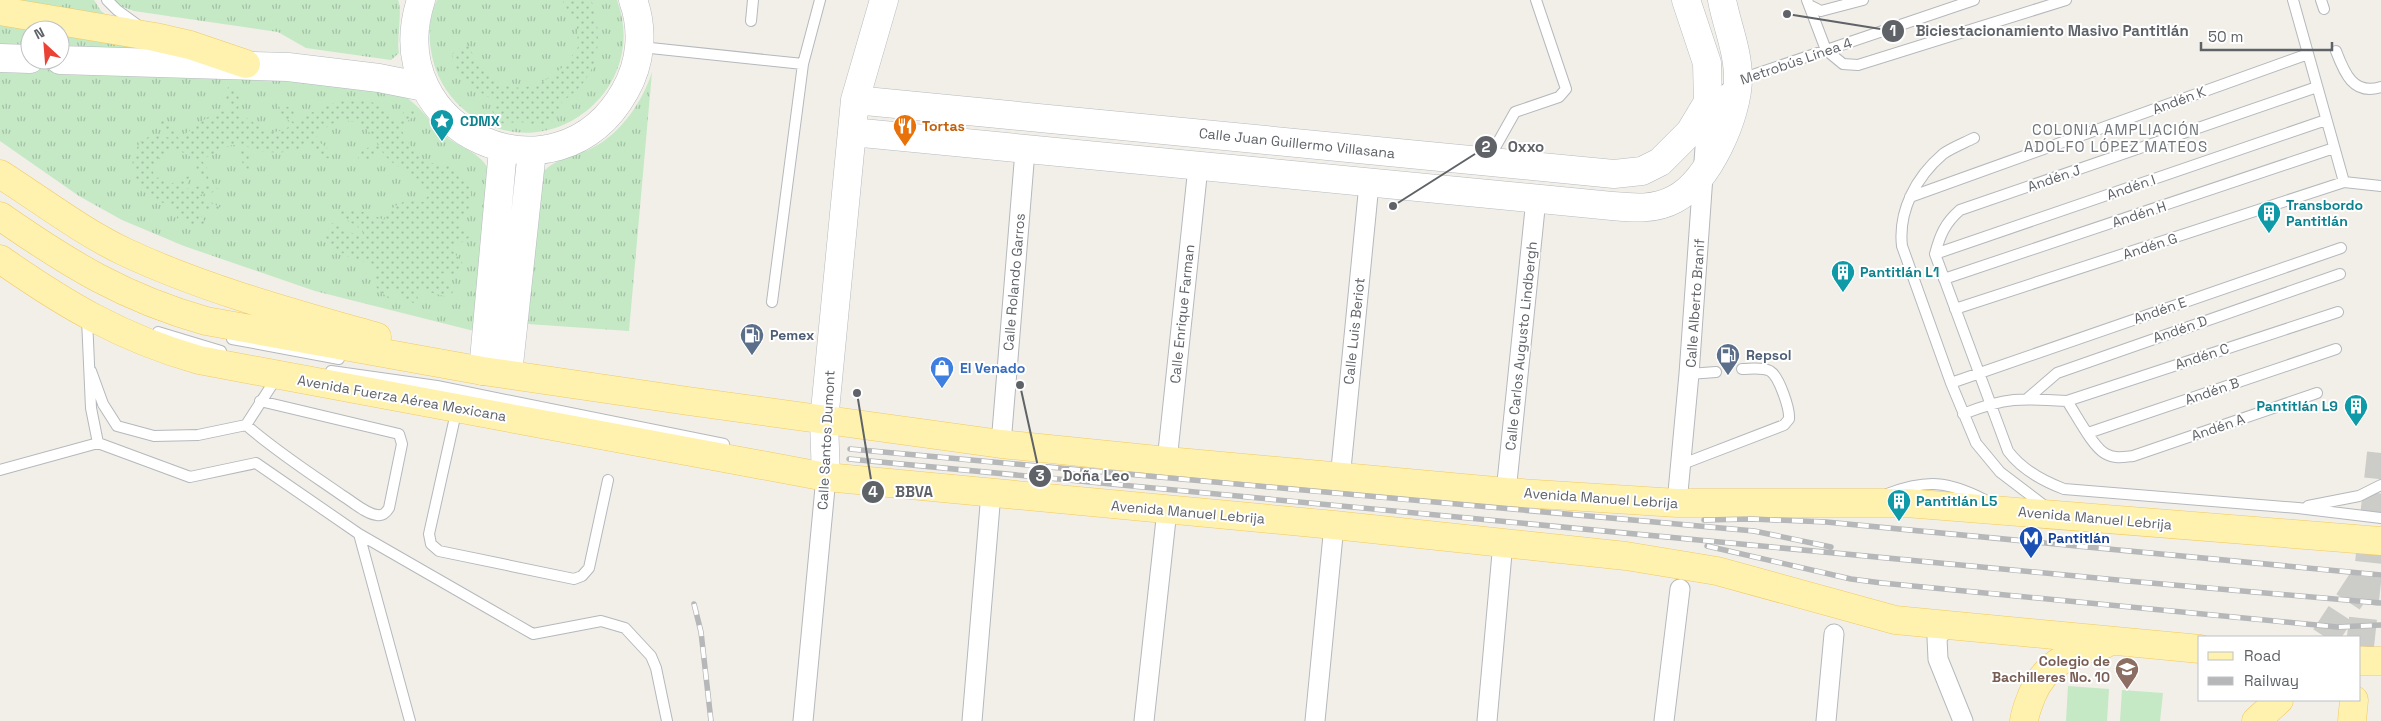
<svg xmlns="http://www.w3.org/2000/svg" width="2381" height="721" viewBox="0 0 2381 721" font-family="'Space Grotesk',sans-serif">
<defs>
<pattern id="grass-tufts" width="24" height="20" patternUnits="userSpaceOnUse" patternTransform="scale(1.25)"><rect width="24" height="20" fill="#c5e8c5"/><path d="M3 7l-1-3M5 7V3M7 7l1-3M15 17l-1-3M17 17v-4M19 17l1-3" fill="none" stroke="#a3c0a4"/></pattern>
<pattern id="garden-dots" width="8" height="8" patternUnits="userSpaceOnUse" patternTransform="scale(1.25)"><rect width="8" height="8" fill="#c5e8c5"/><path d="M2 2h.1M6 6h.1" fill="none" stroke="#a3c0a4" stroke-width="1.8" stroke-linecap="round"/></pattern>
</defs>
<rect width="100%" height="100%" fill="#f1efe8"/>
<path fill="url(#grass-tufts)" d="M0 0H94L101 11 115 22Z
M114 0H398C403 11 396 38 399 53L391 60 306 48 278 32 134 11 120 6Z
M437 0H617C651 91 546 171 468 113 451 100 438 81 433 60 428 41 428 18 437 0Z
M0 21 53 30H30V48L0 46Z
M60 31 144 47 147 51 60 49Z
M0 68 246 75 400 94C419 103 429 122 445 136 461 148 482 153 490 172L478 332 315 291 184 246 122 220 79 196 0 141Z
M652 72 629 331 528 324 540 176C552 158 576 157 594 147 621 133 643 101 652 72Z"/>
<path fill="url(#garden-dots)" d="M562 0H590L593 4C604 45 598 79 561 102L564 107C559 118 548 128 536 126 530 125 526 122 520 122 513 122 508 124 500 123L492 111 493 105 498 102C480 94 454 76 452 54L463 45 470 47 476 64 500 85 521 88 540 84 567 64 578 47 577 27Z
M228 87C240 92 242 102 237 112 262 125 265 142 294 124L282 116 278 102 292 109 297 120C332 101 370 84 398 123L404 111 416 107 414 116 400 127C406 139 412 151 423 159 431 165 440 163 449 166 469 172 475 193 469 211L457 223 473 235 451 249 462 262 463 269 454 274 442 273 454 288 452 294 444 296 417 289 418 304H415L401 296 392 287 389 299 376 287 373 264 350 258 324 241 330 225 332 223 358 236 365 235 362 230 340 215 343 208 368 213 384 220C393 203 405 198 423 202L428 196C423 171 392 172 380 148L369 160 356 162 363 149 379 145C362 116 336 111 315 139L327 148 330 159 319 156 309 144C289 155 266 155 245 146L251 156 250 171C242 164 236 155 241 145 224 142 216 158 200 158L207 168 209 183 198 176 195 159 178 150 166 151C158 161 149 164 155 178L163 177 167 184 178 182 190 175 191 177 185 189 205 185 223 190 199 195 226 211H198L207 225 206 227 191 224 179 211 178 220 170 201 163 203 147 194 135 181 132 158 140 142 150 136 159 135 174 139C166 133 158 129 160 117L173 125 178 138C198 128 209 108 234 111L226 98Z"/>
<path fill="#c5e8c5" d="M2068 686 2109 689 2107 721H2066Z
M2122 690 2163 693 2160 721H2120Z"/>
<g fill="none" stroke-linecap="round" stroke-linejoin="round">
<path stroke="#ccccc8" stroke-width="28" stroke-dasharray="28 14" stroke-linecap="butt" d="M2325 637 2365 576
M2360 646 2381 453"/>
<g stroke="#b5b8bc" stroke-width="12">
<path id="lane" d="M107 0 117 10 139 26
M1807 0 1826 50 1843 64 1858 65 2066 0
M2293 0 2344 182
M2321 0 2324 9
M1809 5 1821 11 1863 0
M751 21 753 0
M641 47 803 64 820 0
M2336 51C2344 72 2353 96 2381 87
M2317 87 1960 210C1945 223 1940 235 1935 254L2008 451C2022 470 2043 481 2064 489L2298 508 2381 518
M1712 99 1738 80 1974 0
M1974 138C1964 143 1951 148 1943 154 1916 177 1898 211 1902 246L1951 383 1976 443 2000 472 2046 507
M1488 160 1515 112 1559 97 1566 89 1536 0
M1910 197 2308 54
M1935 254 2326 120
M1944 279 2334 148
M772 302 803 64
M1955 309 2344 182 2381 186
M158 332 221 351
M232 339 339 359
M91 371 103 404 117 426 154 436 198 435 246 425 277 377
M331 371 437 386 724 444
M1689 374 1716 372
M1951 383 2341 248
M2028 398 2057 373 2340 274
M2067 401 2338 312
M457 408 429 534 431 544 439 551 574 579 582 576 589 568 608 480
M1963 414C2006 397 2021 398 2067 401 2076 414 2093 448 2106 454 2115 459 2124 457 2133 456L2317 393
M246 425C277 452 310 473 343 496 353 502 366 514 377 515 383 516 386 513 389 508L402 444 399 434 260 401
M2088 433 2336 349
M98 443 190 477 256 463 359 534 533 634 601 621 625 628 651 656 656 668 667 721
M1680 465 1784 425 1789 419C1790 409 1779 376 1770 371 1762 367 1751 369 1742 369
M0 470 98 443 91 408 87 319
M1887 494C1927 479 1948 481 1985 500
M2308 506 2359 496 2381 485
M359 534 410 721"/>
</g>
<g stroke="#b5b8bc" stroke-width="21">
<path id="street" d="M1001 444 1025 151
M1167 461 1198 167
M1340 479 1369 184
M1506 492 1536 199
M1677 503 1689 374 1708 105
M1947 624 1937 638 1938 659 1963 721
M803 721 826 477
M972 721 991 493
M1144 721 1167 510
M1315 721 1334 525
M1487 721 1503 542
M1664 721 1680 589
M1826 721 1834 634"/>
</g>
<g stroke="#b6babf" stroke-width="29">
<path id="secondary" d="M421 0C378 133 558 211 625 91 641 63 644 30 633 0
M0 58 30 59
M60 60 288 67 379 78 424 87
M855 100 1614 174 1642 171 1660 162 1690 132 1708 102 1707 63 1686 0
M852 132 1612 206C1634 208 1655 210 1675 199 1709 181 1738 115 1738 78 1738 51 1727 26 1722 0
M483 371 503 149
M508 374 532 151
M826 477 824 421 855 100 884 0"/>
</g>
<g stroke="#f2c960" stroke-width="29">
<path id="primary" d="M0 11 155 37 190 45 246 64
M0 174C41 200 81 231 125 252 204 289 293 313 377 337
M0 216C69 264 124 298 206 321L483 371 688 401 1001 444 1167 461 1506 492 1677 503H1906L2381 541
M0 259C66 305 121 338 199 360L826 477 1334 525 1626 556 1717 571 1895 620 2200 649
M2360 661H2381
M2024 721C2025 712 2029 703 2032 695 2046 662 2073 652 2105 644
M2256 721 2279 700
M2352 721 2354 700"/>
</g>
<use href="#lane" stroke="#fff" stroke-width="10"/>
<use href="#street" stroke="#fff" stroke-width="19"/>
<use href="#secondary" stroke="#fff" stroke-width="28"/>
<use href="#primary" stroke="#fff2af" stroke-width="28"/>
<g stroke="#b6b7b8" stroke-width="5.5">
<path id="rail" d="M850 449 1754 531 1831 547
M849 459 2128 581 2381 603
M1704 520 1752 519 1826 522 2381 575
M1707 546 1851 579 1882 583 2337 627 2381 625
M694 604 701 632 711 721"/>
</g>
<use href="#rail" stroke="#fff" stroke-width="4" stroke-dasharray="11" stroke-linecap="butt"/>
</g>
<defs>
<g id="sight-pin" transform="scale(1.25)"><path d="M0 17L-7.5 6A9.5 9.5 0 1 1 7.5 6Z" fill="#0f9aa8" stroke="#fff"/><path d="M0-6L1.8-2.2L6-1.7L2.9 1.2L3.7 5.4L0 3.3L-3.7 5.4L-2.9 1.2L-6-1.7L-1.8-2.2Z" fill="#fff"/></g>
<g id="restaurant-pin" transform="scale(1.25)"><path d="M0 17L-7.5 6A9.5 9.5 0 1 1 7.5 6Z" fill="#e8710a" stroke="#fff"/><path d="M-5-6h1v4h1v-4h1v4h1v-4h1v5L-1.5 .5V6h-2V.5L-5-1ZM5-6V6H3V1.5H1.5Q1.5-4 5-6Z" fill="#fff"/></g>
<g id="building-pin" transform="scale(1.25)"><path d="M0 17L-7.5 6A9.5 9.5 0 1 1 7.5 6Z" fill="#0f9aa8" stroke="#fff"/><path d="M-4-6H4V6H1V3H-1V6H-4ZM-2.5-4.3h1.7v1.8h-1.7ZM.8-4.3h1.7v1.8H.8ZM-2.5-1h1.7V.8h-1.7ZM.8-1h1.7V.8H.8Z" fill="#fff"/></g>
<g id="fuel-pin" transform="scale(1.25)"><path d="M0 17L-7.5 6A9.5 9.5 0 1 1 7.5 6Z" fill="#5c6f8a" stroke="#fff"/><path d="M-5.5-6h7V0h2V4h1.3V-2.5L3-4.5l.8-.8L6-3V5H2.5V1h-1V6h-7ZM-4.2-4.7v3.2H.2V-4.7Z" fill="#fff"/></g>
<g id="shop-pin" transform="scale(1.25)"><path d="M0 17L-7.5 6A9.5 9.5 0 1 1 7.5 6Z" fill="#3f7fe0" stroke="#fff"/><path d="M-5-2.5h2.3a2.7 3.5 0 0 1 5.4 0H5L5.5 6h-11ZM-1.5-2.5h3a1.5 2.3 0 0 0-3 0Z" fill="#fff"/></g>
<g id="metro-pin" transform="scale(1.25)"><path d="M0 17L-7.5 6A9.5 9.5 0 1 1 7.5 6Z" fill="#1a4fb4" stroke="#fff"/><path d="M-5.5 5V-5H-3L0 0L3-5H5.5V5H3V-.5L0 4L-3-.5V5Z" fill="#fff"/></g>
<g id="school-pin" transform="scale(1.25)"><path d="M0 17L-7.5 6A9.5 9.5 0 1 1 7.5 6Z" fill="#8d6e63" stroke="#fff"/><path d="M0-5L7-2L0 1L-7-2ZM-4 1L0 2.5L4 1V4Q0 6-4 4Z" fill="#fff"/></g>
</defs>
<g fill-rule="evenodd">
<use href="#sight-pin" x="442" y="121"/>
<use href="#restaurant-pin" x="905" y="126"/>
<use href="#building-pin" x="2269" y="213"/>
<use href="#building-pin" x="1843" y="272"/>
<use href="#fuel-pin" x="752" y="335"/>
<use href="#fuel-pin" x="1728" y="355"/>
<use href="#shop-pin" x="942" y="368"/>
<use href="#building-pin" x="2356" y="406"/>
<use href="#building-pin" x="1899" y="501"/>
<use href="#metro-pin" x="2031" y="538"/>
<use href="#school-pin" x="2127" y="669"/>
</g>
<g text-anchor="middle" stroke-width="4" stroke-linejoin="round" paint-order="stroke">
<g font-size="14" fill="#5f6368" stroke="#fff">
<text transform="translate(1796 61) rotate(-19)" y="5">Metrobús Línea 4</text>
<text transform="translate(2179 100) rotate(-20)" y="5">Andén K</text>
<text transform="translate(1297 143) rotate(6)" y="5">Calle Juan Guillermo Villasana</text>
<text transform="translate(2054 178) rotate(-19)" y="5">Andén J</text>
<text transform="translate(2131 187) rotate(-19)" y="5">Andén I</text>
<text transform="translate(2139 214) rotate(-18)" y="5">Andén H</text>
<text transform="translate(2150 246) rotate(-18)" y="5">Andén G</text>
<text transform="translate(1014 282) rotate(-85)" y="5">Calle Rolando Garros</text>
<text transform="translate(1695 303) rotate(-86)" y="5">Calle Alberto Branif</text>
<text transform="translate(2160 310) rotate(-19)" y="5">Andén E</text>
<text transform="translate(1182 314) rotate(-84)" y="5">Calle Enrique Farman</text>
<text transform="translate(2180 329) rotate(-19)" y="5">Andén D</text>
<text transform="translate(1354 331) rotate(-84)" y="5">Calle Luis Beriot</text>
<text transform="translate(1521 346) rotate(-84)" y="5">Calle Carlos Augusto Lindbergh</text>
<text transform="translate(2202 356) rotate(-18)" y="5">Andén C</text>
<text transform="translate(2212 391) rotate(-19)" y="5">Andén B</text>
<text transform="translate(402 398) rotate(10)" y="5">Avenida Fuerza Aérea Mexicana</text>
<text transform="translate(2218 427) rotate(-19)" y="5">Andén A</text>
<text transform="translate(826 440) rotate(-87)" y="5">Calle Santos Dumont</text>
<text transform="translate(1601 498) rotate(4)" y="5">Avenida Manuel Lebrija</text>
<text transform="translate(1188 512) rotate(5)" y="5">Avenida Manuel Lebrija</text>
<text transform="translate(2095 518) rotate(5)" y="5">Avenida Manuel Lebrija</text>
</g>
<g font-size="14" font-weight="bold" fill="#0d838f" stroke="#fff" text-anchor="start">
<text x="460" y="126">CDMX</text>
<text x="2286" y="210">Transbordo<tspan x="2286" dy="16">Pantitlán</tspan></text>
<text x="1860" y="277">Pantitlán L1</text>
<text x="2338" y="411" text-anchor="end">Pantitlán L9</text>
<text x="1916" y="506">Pantitlán L5</text>
</g>
<g font-size="14" font-weight="bold" fill="#c56008" stroke="#fff" text-anchor="start">
<text x="922" y="131">Tortas</text>
</g>
<g font-size="14" font-weight="bold" fill="#4e5e75" stroke="#fff" text-anchor="start">
<text x="770" y="340">Pemex</text>
<text x="1746" y="360">Repsol</text>
</g>
<g font-size="14" font-weight="bold" fill="#366cbe" stroke="#fff" text-anchor="start">
<text x="960" y="373">El Venado</text>
</g>
<g font-size="14" font-weight="bold" fill="#164399" stroke="#fff" text-anchor="start">
<text x="2048" y="543">Pantitlán</text>
</g>
<g font-size="14" font-weight="bold" fill="#785e54" stroke="#fff" text-anchor="end">
<text x="2110" y="666">Colegio de<tspan x="2110" dy="16">Bachilleres No. 10</tspan></text>
</g>
<g font-size="15" letter-spacing="1" fill="#70757a" stroke="#fff">
<text x="2116" y="135">COLONIA AMPLIACIÓN<tspan x="2116" dy="17">ADOLFO LÓPEZ MATEOS</tspan></text>
</g>
</g>
<path fill="none" stroke="#5f6368" stroke-width="2" d="M1787 14L1893 31M1393 206L1486 147M1020 385L1040 476M857 393L873 492"/>
<g fill="#5f6368" stroke="#fff" stroke-width="2">
<circle cx="1787" cy="14" r="5"/>
<circle cx="1393" cy="206" r="5"/>
<circle cx="1020" cy="385" r="5"/>
<circle cx="857" cy="393" r="5"/>
<circle cx="1893" cy="31" r="12"/>
<circle cx="1486" cy="147" r="12"/>
<circle cx="1040" cy="476" r="12"/>
<circle cx="873" cy="492" r="12"/>
</g>
<g font-size="15" text-anchor="middle" font-weight="bold" fill="#fff">
<text x="1893" y="36">1</text>
<text x="1486" y="152">2</text>
<text x="1040" y="481">3</text>
<text x="873" y="497">4</text>
</g>
<g font-size="15" text-anchor="middle" font-weight="bold" fill="#5f6368" stroke="#fff" stroke-width="4" stroke-linejoin="round" paint-order="stroke">
<text x="2052" y="36">Biciestacionamiento Masivo Pantitlán</text>
<text x="1526" y="152">Oxxo</text>
<text x="1096" y="481">Doña Leo</text>
<text x="914" y="497">BBVA</text>
</g>
<rect x="2198" y="636" width="162" height="65" fill="#ffffff" stroke="#bfc1c3"/>
<rect x="2208" y="652" width="25" height="8" fill="#fff2af" stroke="#bfc1c3"/>
<text x="2244" y="661" font-size="15" fill="#5f6368">Road</text>
<rect x="2208" y="677" width="25" height="8" fill="#b6b7b8" stroke="#bfc1c3"/>
<text x="2244" y="686" font-size="15" fill="#5f6368">Railway</text>
<g transform="translate(45 45) rotate(334)"><circle r="24" fill="#ffffff" stroke="#bfc1c3"/>
<path d="M0-4L9 19L0 12L-9 19Z" fill="#ea4335"/>
<text y="-8" font-size="14" font-weight="bold" text-anchor="middle" fill="#5f6368">N</text>
</g>
<path d="M2201 42v8h131v-8" fill="none" stroke="#5f6368" stroke-width="2.5"/>
<text x="2208" y="42" font-size="15" fill="#5f6368" stroke="#ffffff" stroke-width="4" paint-order="stroke">50 m</text>
</svg>
